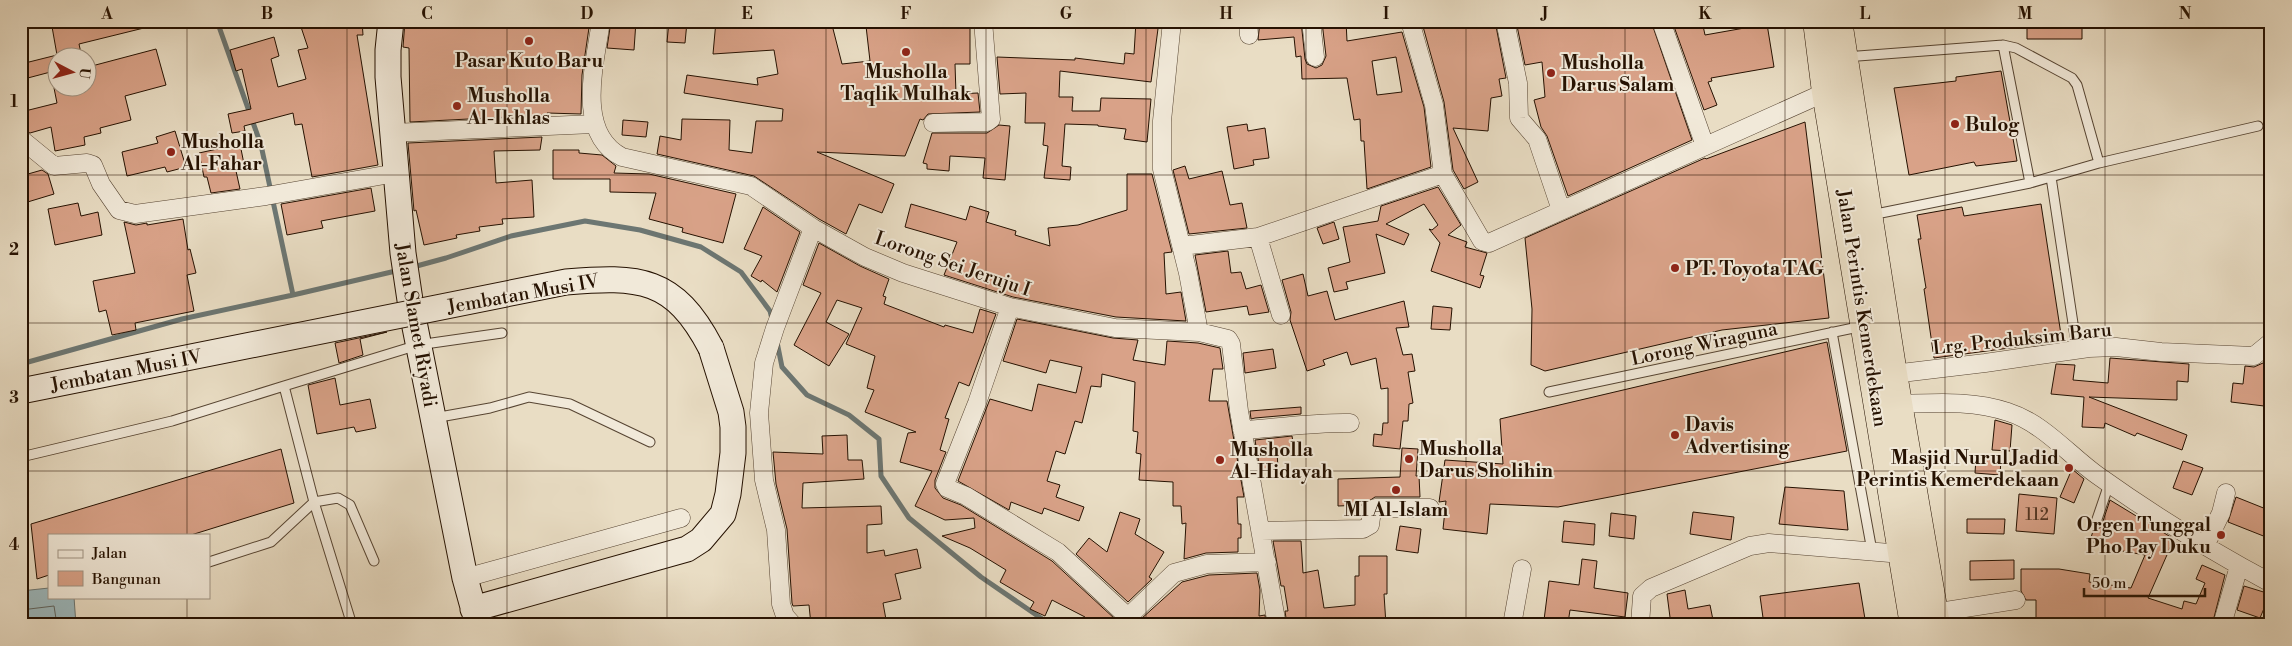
<svg xmlns="http://www.w3.org/2000/svg" width="2292" height="646" viewBox="0 0 2292 646" font-family="'Libre Bodoni',serif">
<rect width="100%" height="100%" fill="#e9ddc4"/>
<filter id="stains"><feTurbulence type="fractalNoise" baseFrequency=".004" numOctaves="4"/><feColorMatrix values="0 0 0 0 .2 0 0 0 0 .09 0 0 0 0 .02 0 0 0 .5 -.17"/></filter>
<radialGradient id="worn" r=".72"><stop offset=".6" stop-color="#630" stop-opacity="0"/><stop offset="1" stop-color="#630" stop-opacity=".3"/></radialGradient>
<path fill="#9cb9be" stroke="#6c7672" d="M49 588V597H74L76 625H21V591Z"/>
<g fill="none" stroke-linecap="round" stroke-linejoin="round">
<path stroke="#606560" stroke-width="1" d="M21 610 54 606 57 625"/>
<path stroke="#6c7672" stroke-width="5" d="M217 21 261 145 293 295 400 270
M413 267 446 258 511 236 585 221 640 230 701 247 741 272 770 311 772 319
M777 342 782 367 807 395 849 415 879 439 881 476 909 518 981 577 1051 625
M21 364 182 319 293 295"/>
</g>
<path fill="#d9a288" stroke="#251101" fill-rule="evenodd" d="M51 21H151L152 26 79 44 82 58H58V70L24 79 21 64 57 55Z
M299 21H362L363 35H357L378 165 312 177 302 124 295 125 293 113 244 126 245 131 232 133 228 114 251 109 242 69 236 71 230 50 274 37 279 56 271 59 278 87 306 79 298 50 308 48Z
M405 21H590L582 75 581 114 547 113V115L410 122 409 48 403 47Z
M611 21H636L634 50 607 48Z
M669 21 687 22 685 43 667 42Z
M716 21H831L842 64 870 61 866 26 894 21H970V64H955L956 94 978 93 980 112 928 114 923 120 920 119 905 156 817 152 894 184 882 213 859 204 846 234 819 219 754 176 657 154 660 136 681 140 682 119 730 120 729 150 752 153 756 121H782L783 109 684 93 687 75 758 85 757 78 778 74 774 50 713 54Z
M1136 21H1159L1151 82 1060 71 1059 97H1073L1072 111H1100L1101 98 1151 99 1147 142 1124 139 1126 129 1098 126V125L1065 124 1062 166 1071 167 1070 180 1044 178 1048 146 1043 145 1045 123H1025L1026 93 1000 94 997 57 1075 60V58L1124 64 1125 53 1134 54Z
M1260 21H1301L1305 59 1307 64 1316 68 1322 65 1326 56 1322 22 1346 21 1347 41 1402 32 1424 107 1431 167 1367 189 1364 141H1361L1360 119 1354 120 1347 78 1302 79 1301 56 1296 57 1294 37 1258 40ZM1396 57 1402 92 1377 95 1372 61Z
M1429 21H1495L1506 78 1499 79 1502 96 1491 98 1488 131 1453 128 1478 182 1464 189 1453 170 1444 102 1422 23Z
M1516 21H1651L1692 140 1568 196 1547 136 1541 127 1534 100 1545 97 1542 62 1525 65Z
M1672 21H1702L1705 35 1767 24 1774 67 1711 78 1712 81 1708 82 1717 105 1704 110Z
M2027 21H2082V39H2027Z
M156 49 166 85 125 96 131 120 100 128 101 133 84 137 85 145 55 151 51 127 30 133 21 129V112L57 103 54 88H88V67Z
M2001 71 2017 161 1976 166 1974 162 1909 175 1894 88 1956 81V77Z
M623 120 648 122 646 137 622 135Z
M1805 122 1829 318 1722 330 1545 371 1531 365 1532 309 1525 238 1705 158 1706 159Z
M1247 124 1248 131 1265 128 1269 158 1253 160 1254 165 1234 169 1227 127Z
M999 125 1010 126 1005 180 983 178 985 158 950 156 949 171 927 169V164L923 163 932 133H987Z
M175 131 186 167 167 172 165 167 127 176 122 152 158 143 156 137Z
M542 137 540 150 494 151 496 183 532 180 534 217 502 219 503 224 479 227 480 231 456 235 457 238 424 245 416 210 414 211 408 143Z
M240 144 245 169 236 171 240 189 211 193 207 177H204L199 153Z
M553 150H579V153L602 155 616 166 614 173 649 174 736 194 723 243 682 232 683 228 649 219 656 193 610 192V179H553Z
M1185 166 1189 179 1222 171 1230 205 1242 203 1247 228 1189 234 1173 170Z
M42 170 48 174 54 194 21 204V176Z
M1127 174H1152L1172 252 1164 253 1166 294 1181 292 1186 321 1116 317 1013 297 944 275 957 242 905 227 911 204 966 220 970 206 989 212 986 222 1016 231 1015 235 1050 246 1048 228 1078 225 1127 210Z
M1438 187 1461 225 1448 235 1467 242 1465 247 1487 253 1480 275 1484 276 1480 288 1431 271 1440 243 1429 229 1432 230 1438 225 1424 204 1386 224 1409 234 1404 245 1376 234 1385 273 1346 282 1348 289 1334 292 1328 268 1350 262 1343 227 1378 221 1381 206Z
M371 188 375 211 321 221 323 228 287 235 281 204Z
M78 203 81 216 98 212 102 235 55 245 48 209Z
M2041 204 2062 341 1934 358 1924 289 1926 288 1918 239H1921L1917 215 1962 207 1964 216Z
M763 207 800 232 777 292 762 280 761 282 751 276 762 256 744 249Z
M183 219 188 250 190 249 196 273 187 275 194 311 135 323 136 330 112 335 106 310 99 312 93 281 135 273 124 222 136 225 147 223V225Z
M1334 222 1339 239 1323 244 1317 228Z
M819 243 860 266 889 279 883 296 886 297 884 304 944 327 945 325 973 333 980 309 996 314 969 386 959 382 945 418 949 419 940 450 946 452 935 480V488L943 498 961 505 1052 561 1115 619 1109 625H1078L1085 617 1052 600 1045 616 1030 609 1034 602 1000 582 1006 570 970 548 942 536 975 528 974 518 945 520 915 506 932 471 900 462 908 433 916 432 865 412 874 390 867 388 875 356 846 344 862 308 837 300 826 322 849 334 829 366 794 345 821 293 803 285Z
M1228 251 1231 273 1241 272 1246 289 1261 285 1269 312 1249 315 1247 306 1206 312 1195 255Z
M1303 274 1308 296 1327 291 1335 320 1404 301 1409 327 1396 328 1403 355 1412 354 1415 371 1408 372 1413 403 1409 404 1408 421H1403L1400 449 1373 446 1374 434 1382 435 1383 423H1388V388L1381 389 1376 358 1351 365 1347 352 1323 360 1325 365 1307 371 1290 320 1291 312 1282 280Z
M1433 306 1452 308 1450 330 1431 329Z
M1017 319 1113 338 1138 340 1133 360 1165 365 1167 341 1198 343 1220 348 1223 369H1213L1209 401H1227L1244 497H1237L1238 524H1241V538H1238V552L1206 553 1184 559 1186 523 1182 524 1181 506H1173V482L1139 480 1141 454 1136 453 1138 432 1133 431 1135 382 1102 374 1101 387 1091 386 1082 423 1075 421 1065 454 1056 451 1047 481 1060 485 1056 497 1084 507 1079 521 1044 508 1042 514 1011 502 1009 510 958 481 990 399 1032 411 1038 384 1076 393 1082 367 1050 360 1046 373 1003 361Z
M387 332 360 339 363 355 339 363 335 343Z
M1827 342 1847 451 1558 507 1490 504 1487 534 1443 529 1446 501 1439 502 1445 460 1503 464 1500 419Z
M1273 349 1276 368 1245 373 1243 353Z
M2110 358 2189 364 2188 382 2177 381V400L2089 397 2187 435 2182 450 2137 433 2135 436 2105 423 2104 428 2082 427 2084 397 2051 394 2056 364 2075 365 2073 380 2108 383Z
M2263 363H2271V382H2267L2264 406 2231 402 2233 383 2243 384 2245 366 2254 367Z
M335 378 340 405 370 399 376 428 356 432 354 427 317 434 308 385Z
M1301 407V414L1255 418 1251 419 1250 411Z
M1995 420 2012 425 2010 451 1992 450Z
M847 435 848 460H862L864 479 803 483 802 508 881 506 882 524 867 525V553L884 550 885 556 917 549 921 568 895 574 901 599 883 603 887 625H811L809 605 793 606 792 603 787 529 776 484 773 452 823 454 822 436Z
M1292 436 1294 448 1277 451 1278 469 1260 471 1255 440Z
M1402 448 1418 449 1416 476H1419L1420 497H1375L1363 505 1338 506V479L1400 477Z
M281 449 294 503 191 535H49V575L37 579 31 524Z
M1976 458 2001 459 2000 475 1975 473Z
M2183 461 2203 468 2192 495 2173 488Z
M2072 469 2084 479 2074 503 2060 497Z
M1785 487 1844 491 1848 530 1779 524Z
M2019 494 2057 498 2054 534 2016 531Z
M2236 497 2271 511V539L2228 522Z
M2110 500 2174 539 2148 598 2182 609 2184 601 2196 604 2205 583 2196 579 2202 565 2225 575 2212 625H2036V600H2026L2021 591V569H2059L2090 574 2089 582 2131 588 2145 555 2117 550 2090 541 2093 531 2101 527Z
M1120 512 1140 519 1135 534 1164 552 1149 577 1152 579 1128 602 1076 554 1089 538 1107 552Z
M1693 512 1734 517 1731 540 1690 534Z
M1611 513 1636 516 1634 539 1609 536Z
M1967 519H2005L2004 534 1967 533Z
M1564 521 1595 524 1594 545 1562 542Z
M1400 526 1421 529 1418 553 1396 550Z
M1273 541H1301L1303 573 1318 570 1324 608 1355 605V576H1359V556H1387V594H1384L1386 625H1363L1362 620 1329 624V620L1306 625H1287L1285 611H1288L1284 586H1281Z
M1582 559 1597 561 1594 588 1628 593 1625 617 1570 610 1568 623 1544 620 1549 581 1579 585Z
M2014 560V579L1970 580V561Z
M1257 573 1260 590 1259 616 1265 615 1266 625H1142L1141 619 1182 582 1209 575Z
M1859 583 1866 625H1764L1760 596Z
M2244 586 2270 594 2260 618 2237 610Z
M1685 590 1688 609 1710 605 1714 625H1671L1667 594Z"/>
<g fill="none" stroke-linecap="round" stroke-linejoin="round">
<g stroke="#564432" stroke-width="11">
<path id="lane" d="M2003 45 2030 183
M1845 57 2003 45 2016 48 2072 78 2077 85 2099 163
M2051 177 2077 350
M1871 215 2030 183 2099 163 2258 126
M1832 332 1872 551
M1549 392 1863 326
M434 418 490 408 529 397 570 404 650 442
M21 457 172 421 284 386
M2095 525 2109 484
M209 562 271 542 314 502 338 498 350 505 374 561
M352 625 314 502 284 386 418 345 502 333"/>
</g>
<g stroke="#564432" stroke-width="19">
<path id="street" d="M601 21C595 64 575 133 622 157L751 186 813 228 865 257 903 273 1010 307 1115 328 1199 332 1228 339 1231 344 1239 411 1277 625
M1172 21 1162 121V169L1188 273 1199 332
M1248 21 1249 35
M1311 21 1315 57
M1410 21 1434 105 1443 174 1482 241 1489 243 1826 92
M1505 21 1518 83 1519 118 1537 139 1561 210
M1661 21 1705 146
M933 123 987 122 991 119 983 21
M392 133 594 124
M21 139 54 166 87 163 93 165 101 184 119 210 135 214 266 196 396 173
M1258 237 1281 315
M1182 246 1258 237 1443 174
M1010 307 977 403 945 484 947 488 966 496 1058 552 1128 617 1132 625
M1893 374 1985 363 2089 348 2116 347 2161 352 2254 356 2271 342
M1899 404C1936 403 1973 400 2008 412 2043 423 2069 455 2097 475 2153 515 2211 551 2271 583
M1242 430C1280 428 1313 422 1350 423
M1261 531 1363 529 1370 525 1372 510 1375 508H1430
M2205 546 2221 513 2226 493
M465 578 681 518
M1933 613 2016 600
M1128 617 1174 573 1207 564 1267 562
M793 625 785 616 781 604 776 530 764 480 759 413 764 363 775 328 813 228
M1512 625 1522 569
M1640 625 1642 596 1651 588 1750 546 1769 543 1902 554
M2222 625 2239 566"/>
</g>
<g stroke="#251101" stroke-width="27">
<path id="secondary" d="M391 21 388 50V77L403 253 411 307 465 578 478 625
M473 609 687 549 701 540 723 514 728 494 733 453V427L731 412 711 348"/>
</g>
<g stroke="#251101" stroke-width="29">
<path id="highway" d="M1817 21 1826 92 1914 625
M1838 21 1893 374 1936 625"/>
</g>
<use href="#lane" stroke="#f1e9d9" stroke-width="9"/>
<use href="#street" stroke="#f1e9d9" stroke-width="18"/>
<use href="#secondary" stroke="#f1e9d9" stroke-width="25"/>
<use href="#highway" stroke="#e9ddc4" stroke-width="28"/>
<g stroke="#251101" stroke-width="27" stroke-linecap="butt">
<path id="secondary-bridge" d="M21 391 566 282C639 276 674 277 711 348"/>
</g>
<use href="#secondary-bridge" stroke="#f1e9d9" stroke-width="25"/>
</g>
<path fill="none" stroke="#251101" stroke-width="1" stroke-opacity="0.55" d="M187 21V535M347 21V625M507 21V625M667 21V625M826 21V625M986 21V625M1146 21V625M1306 21V625M1466 21V625M1625 21V625M1785 21V625M1945 21V625M2105 21V625M21 175H2271M21 323H2271M21 471H2271M187 597V625"/>
<g fill="#8f2418" stroke="#f1e9d9" stroke-width="2">
<circle cx="529" cy="41" r="5"/>
<circle cx="906" cy="52" r="5"/>
<circle cx="1551" cy="73" r="5"/>
<circle cx="457" cy="106" r="5"/>
<circle cx="1955" cy="124" r="5"/>
<circle cx="171" cy="152" r="5"/>
<circle cx="1675" cy="268" r="5"/>
<circle cx="1675" cy="435" r="5"/>
<circle cx="1409" cy="459" r="5"/>
<circle cx="1220" cy="460" r="5"/>
<circle cx="2069" cy="468" r="5"/>
<circle cx="1396" cy="490" r="5"/>
<circle cx="2221" cy="535" r="5"/>
</g>
<g text-anchor="middle" stroke-width="4" stroke-linejoin="round" paint-order="stroke">
<g font-size="16" fill="#523523">
<text x="2037" y="520">112</text>
</g>
<g font-size="19" font-weight="bold" fill="#251101" stroke="#f1e9d9" text-anchor="start">
<text x="529" y="67" text-anchor="middle">Pasar Kuto Baru</text>
<text x="1561" y="69">Musholla<tspan x="1561" dy="22">Darus Salam</tspan></text>
<text x="906" y="78" text-anchor="middle">Musholla<tspan x="906" dy="22">Taqlik Mulhak</tspan></text>
<text x="467" y="102">Musholla<tspan x="467" dy="22">Al-Ikhlas</tspan></text>
<text x="1965" y="131">Bulog</text>
<text x="181" y="148">Musholla<tspan x="181" dy="22">Al-Fahar</tspan></text>
<text x="1685" y="275">PT. Toyota TAG</text>
<text x="1685" y="431">Davis<tspan x="1685" dy="22">Advertising</tspan></text>
<text x="1419" y="455">Musholla<tspan x="1419" dy="22">Darus Sholihin</tspan></text>
<text x="1230" y="456">Musholla<tspan x="1230" dy="22">Al-Hidayah</tspan></text>
<text x="2059" y="464" text-anchor="end">Masjid Nurul Jadid<tspan x="2059" dy="22">Perintis Kemerdekaan</tspan></text>
<text x="1396" y="516" text-anchor="middle">MI Al-Islam</text>
<text x="2211" y="531" text-anchor="end">Orgen Tunggal<tspan x="2211" dy="22">Pho Pay Duku</tspan></text>
</g>
<g font-size="19" fill="#251101" stroke="#f1e9d9">
<text transform="translate(953 263) rotate(19)" y="7">Lorong Sei Jeruju I</text>
<text transform="translate(523 293) rotate(-10)" y="7">Jembatan Musi IV</text>
<text transform="translate(1863 308) rotate(81)" y="7">Jalan Perintis Kemerdekaan</text>
<text transform="translate(417 325) rotate(80)" y="7">Jalan Slamet Riyadi</text>
<text transform="translate(2022 338) rotate(-6)" y="7">Lrg. Produksim Baru</text>
<text transform="translate(1704 343) rotate(-12)" y="7">Lorong Wiraguna</text>
<text transform="translate(126 370) rotate(-11)" y="7">Jembatan Musi IV</text>
</g>
</g>
<rect width="2292" height="646" fill="none" stroke="#e9ddc4" stroke-width="55"/>
<rect x="48" y="534" width="162" height="65" fill="#f1e9d9" stroke="#9f9383"/>
<rect x="58" y="550" width="25" height="8" fill="#f1e9d9" stroke="#9f9383"/>
<text x="92" y="558" font-size="15" fill="#251101">Jalan</text>
<rect x="58" y="571" width="25" height="15" fill="#d9a288" stroke="#9f9383"/>
<text x="92" y="584" font-size="15" fill="#251101">Bangunan</text>
<g transform="translate(72 72) rotate(96)"><circle r="24" fill="#f1e9d9" stroke="#9f9383"/>
<path d="M0-4L9 19L0 12L-9 19Z" fill="#8f2418"/>
<text y="-8" font-size="14" font-weight="bold" text-anchor="middle" fill="#251101">U</text>
</g>
<path d="M2084 588v8h121v-8" fill="none" stroke="#251101" stroke-width="2.5"/>
<text x="2092" y="588" font-size="15" fill="#251101" stroke="#f1e9d9" stroke-width="4" paint-order="stroke">50 m</text>
<rect x="28" y="28" width="2236" height="590" fill="none" stroke="#251101" stroke-width="2"/>
<g font-size="16" text-anchor="middle" font-weight="bold" fill="#251101">
<text x="107" y="19">A</text>
<text x="267" y="19">B</text>
<text x="427" y="19">C</text>
<text x="587" y="19">D</text>
<text x="747" y="19">E</text>
<text x="906" y="19">F</text>
<text x="1066" y="19">G</text>
<text x="1226" y="19">H</text>
<text x="1386" y="19">I</text>
<text x="1545" y="19">J</text>
<text x="1705" y="19">K</text>
<text x="1865" y="19">L</text>
<text x="2025" y="19">M</text>
<text x="2185" y="19">N</text>
<text x="14" y="107">1</text>
<text x="14" y="255">2</text>
<text x="14" y="403">3</text>
<text x="14" y="550">4</text>
</g>
<rect width="100%" height="100%" filter="url(#stains)"/>
<rect width="100%" height="100%" fill="url(#worn)"/>
</svg>
